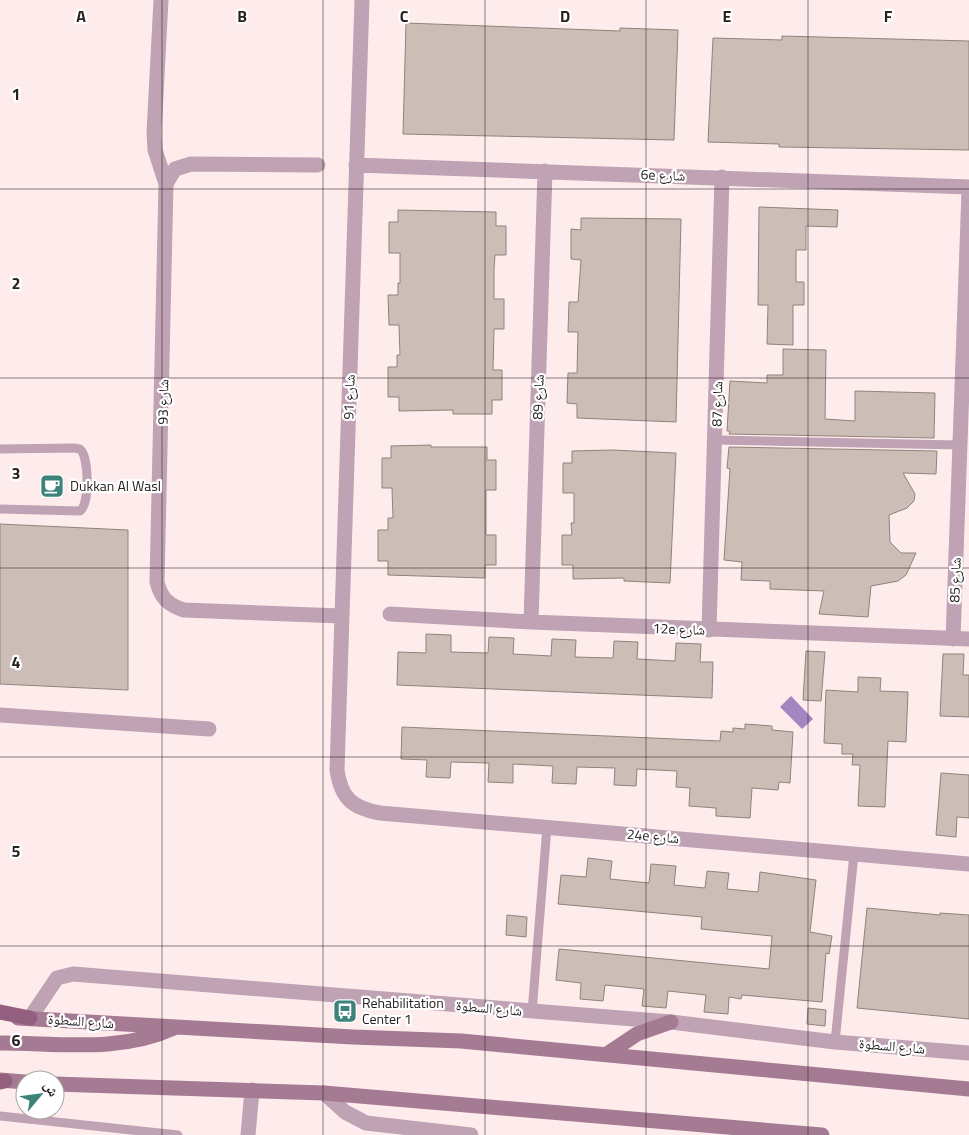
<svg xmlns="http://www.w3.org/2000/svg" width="969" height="1135" viewBox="0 0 969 1135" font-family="'Titillium Web','Noto Naskh Arabic',sans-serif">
<rect width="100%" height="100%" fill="#feecec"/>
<path fill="#a585c0" d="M791 696 813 719 802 729 780 707Z"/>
<path fill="#ccbeb6" stroke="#90837b" d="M406 23 620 31V28L678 30 674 140 403 134Z
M782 36 969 41V150L779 147V144L708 142 713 38 782 40Z
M759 207 838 210 837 227 806 226V250H796V282H804V305H793V345L767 344 768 305H758Z
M398 210 496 212V226H506V255H495L494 269V299H504V329H494L493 370H502V400H492V414H453V410L399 411V397H388V367H397V355H400L399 325H389L388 295H398V283H400V253H389V222H398Z
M581 218 681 219 676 422 577 418V404L567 403 568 373H577L578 332H568L569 302H578L581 260 571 259V229L581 230Z
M783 349 826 350 825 419 855 421V391L935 393 934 438 729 434 730 431H727L730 381 767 383V375H783Z
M431 445V447H487V460H496V490H486V535H496V565H485V578L388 575V561H378V530H388V518H393L392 488H382V458H391V446Z
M729 447 937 451 936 474 903 473 915 494 914 501 907 508 889 515 890 542 901 553H916L906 575 898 581 871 586 868 617 819 614 824 591 770 589V581L741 580 742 562 724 560 730 469 727 468Z
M612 450 676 453 670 583 624 581V578L573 579V565H562V535H572L571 523H574V493H563V463H572V451Z
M0 524 128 530V690L0 684Z
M426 634 451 635V652L488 653 489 637 514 638 513 654 551 656 552 639 576 640 575 657 613 658 614 641 638 642 637 659 675 661 676 643 701 644 700 662H713L712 698 397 685 398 652 426 653Z
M806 651 825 652 821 701 803 700Z
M943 654H964L963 675H969V717L940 716Z
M858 677 881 678 880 691 908 692 906 742 888 741 885 807 858 806 860 765H852L853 754H842V744L824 743 826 690 858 692Z
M745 724 772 726V730L793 732 790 783 779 782 778 790 752 788 750 818 716 816V808L689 806 690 788 676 787 677 771 637 769 636 786 614 785 615 768 577 767 576 784 552 783 553 766 513 764V783L488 782 489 763 451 762 450 778 426 777 427 760 401 759 402 727 720 741 721 731 733 732V728L745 729Z
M941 773 969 775V818L957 817 956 837 936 835Z
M588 858 612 861 610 879 649 883 651 864 676 866 674 885 705 888 707 871 729 873 727 889 758 892 760 872 816 880 810 932 832 936 829 954 826 953 822 1002 742 995 741 999 729 997 728 1014 704 1012 706 995 668 991 666 1008 642 1006 644 989 605 985 603 1001 580 999 581 983 556 980 559 949 769 969 772 936 701 929 702 917 558 904 561 875 586 877Z
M867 908 940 915V913L969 915V1019L857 1008Z
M507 915 527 917 526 937 506 935Z
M808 1008 826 1010 825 1026 807 1024Z"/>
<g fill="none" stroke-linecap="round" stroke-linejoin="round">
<path stroke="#bfa2b3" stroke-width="9" d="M716 440 960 445
M0 449 74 448 80 449C89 457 90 504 80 511L0 509
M532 1012 547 827
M835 1042 854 854
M0 1116 178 1135"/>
<path stroke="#bfa2b3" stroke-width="15" d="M161 0 154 133 155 150 166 184
M362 0 337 770C341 798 352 808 380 813L969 864
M318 165 191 164 175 169 166 184 157 582C161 598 168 605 184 610L341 616
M356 165 969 187
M390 614 531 622 969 639
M531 622 545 171
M709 630 722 177
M953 639 969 191
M0 715 209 729
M30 1018 57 978 73 974 671 1022 835 1042 969 1053
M324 1093 345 1112 366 1123 471 1135
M248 1135 252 1090"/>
<path stroke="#a57b94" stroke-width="15" d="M18 1018 353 1037 461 1041 969 1089
M0 1043C58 1043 120 1053 174 1028
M607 1054 637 1034 671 1022
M0 1080 25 1082
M55 1084 324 1093 822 1135"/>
<path stroke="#92607e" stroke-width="15" d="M0 1012 30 1018
M0 1082 5 1081"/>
</g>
<path fill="none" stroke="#272121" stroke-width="1" stroke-opacity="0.55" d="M162 0V1135M323 0V1135M485 0V1135M646 0V1135M808 0V1135M0 189H969M0 378H969M0 568H969M0 757H969M0 946H969"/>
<defs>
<g id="cafe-square" transform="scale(1.25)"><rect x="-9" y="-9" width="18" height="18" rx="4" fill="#3c837c" stroke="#fff"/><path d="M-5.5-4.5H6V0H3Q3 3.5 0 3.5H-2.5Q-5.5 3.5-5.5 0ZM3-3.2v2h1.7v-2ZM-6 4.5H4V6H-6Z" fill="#fff"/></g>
<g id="bus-square" transform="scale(1.25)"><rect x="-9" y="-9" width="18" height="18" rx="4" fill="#3c837c" stroke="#fff"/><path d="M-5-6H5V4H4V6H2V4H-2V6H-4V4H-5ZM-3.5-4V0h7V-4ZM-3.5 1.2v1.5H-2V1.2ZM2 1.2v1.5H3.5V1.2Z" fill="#fff"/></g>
</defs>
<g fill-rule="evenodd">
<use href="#cafe-square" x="52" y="486"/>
<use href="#bus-square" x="345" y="1011"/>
</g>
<g text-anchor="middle" stroke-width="4.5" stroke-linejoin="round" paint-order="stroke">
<g font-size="14" fill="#272121" stroke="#fff">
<text transform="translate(663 175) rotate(2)" y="5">6e شارع</text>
<text transform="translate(349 397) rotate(-88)" y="5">شارع 91</text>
<text transform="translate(538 397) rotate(-88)" y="5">شارع 89</text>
<text transform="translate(163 402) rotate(-89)" y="5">شارع 93</text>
<text transform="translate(717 404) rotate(-89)" y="5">شارع 87</text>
<text transform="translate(955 580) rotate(-88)" y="5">شارع 85</text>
<text transform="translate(679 629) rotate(2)" y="5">12e شارع</text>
<text transform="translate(653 836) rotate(5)" y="5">24e شارع</text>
<text transform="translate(489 1008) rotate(5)" y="5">شارع السطوة</text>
<text transform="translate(81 1021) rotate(4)" y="5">شارع السطوة</text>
<text transform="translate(892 1046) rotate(5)" y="5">شارع السطوة</text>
</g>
<g font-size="14" fill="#272121" stroke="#fff" text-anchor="start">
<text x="70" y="491">Dukkan Al Wasl</text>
<text x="362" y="1008">Rehabilitation<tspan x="362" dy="16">Center 1</tspan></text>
</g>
</g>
<g font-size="16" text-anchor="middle" font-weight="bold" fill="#272121" stroke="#fff" stroke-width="4.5" stroke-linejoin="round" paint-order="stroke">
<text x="81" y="22">A</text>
<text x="242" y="22">B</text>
<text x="404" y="22">C</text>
<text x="565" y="22">D</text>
<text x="727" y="22">E</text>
<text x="888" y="22">F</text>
<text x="16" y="100">1</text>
<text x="16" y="289">2</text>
<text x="16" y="479">3</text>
<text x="16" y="668">4</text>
<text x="16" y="857">5</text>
<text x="16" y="1046">6</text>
</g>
<g transform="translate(40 1095) rotate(61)"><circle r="24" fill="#ffffff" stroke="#a9a6a6"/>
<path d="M0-4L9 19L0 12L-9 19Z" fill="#3c837c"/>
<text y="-8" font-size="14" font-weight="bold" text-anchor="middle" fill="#272121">ش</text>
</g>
</svg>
